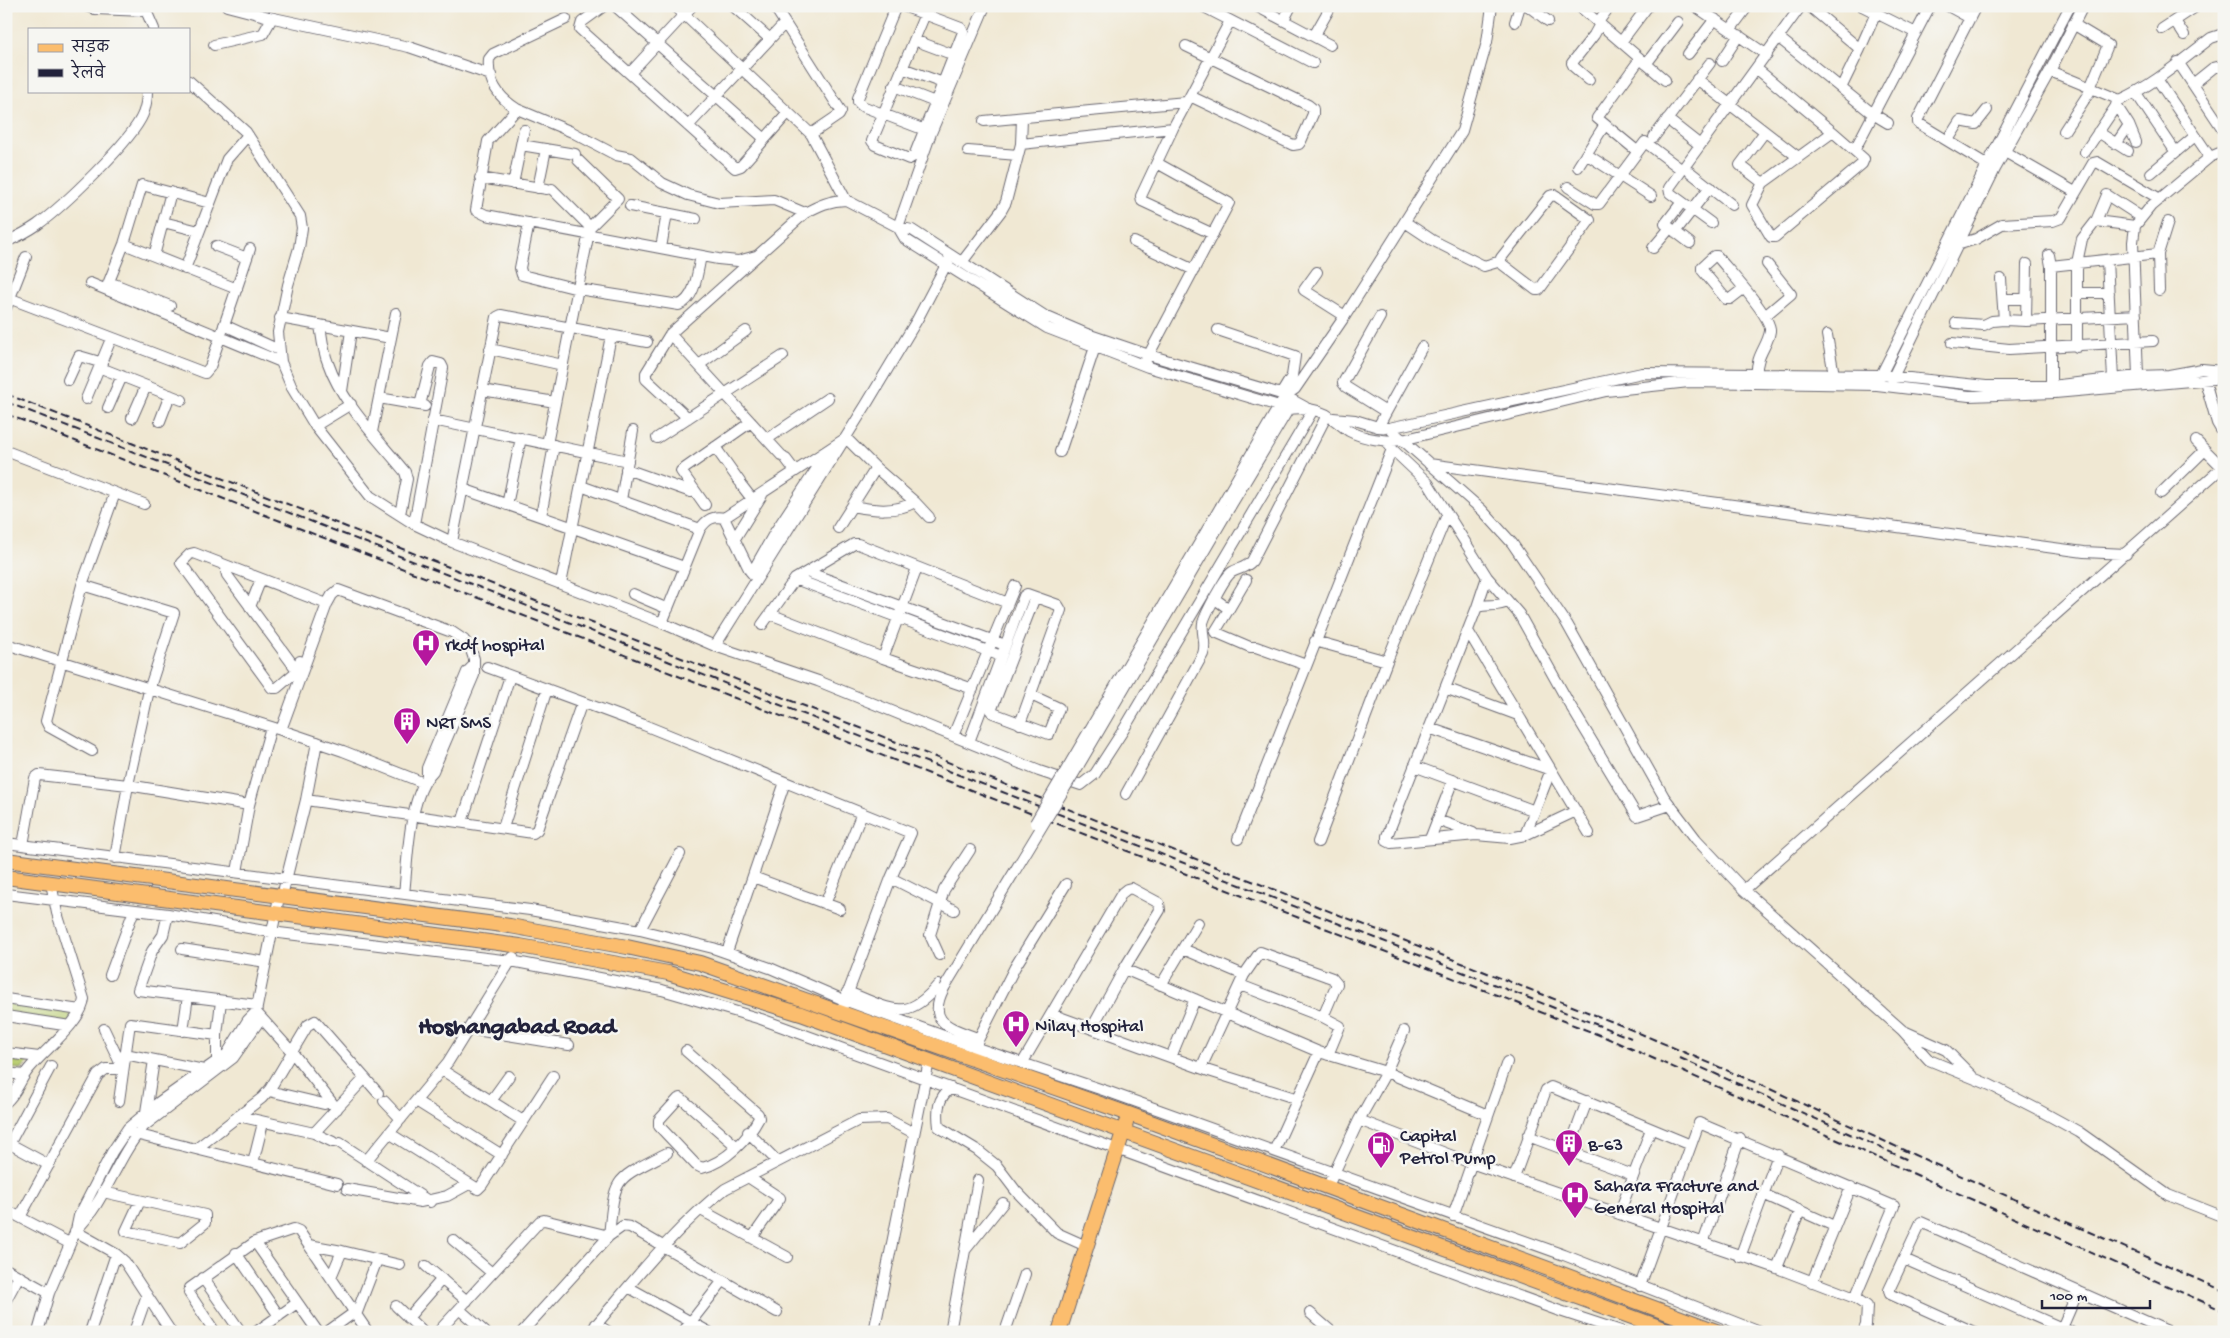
<svg xmlns="http://www.w3.org/2000/svg" width="2230" height="1338" viewBox="0 0 2230 1338" font-family="'Gochi Hand','Playpen Sans Deva',sans-serif">
<rect width="100%" height="100%" fill="#f6f6f2"/>
<filter id="ink" filterUnits="userSpaceOnUse"><feTurbulence type="fractalNoise" baseFrequency=".02" numOctaves="2"/><feDisplacementMap in="SourceGraphic" scale="10" xChannelSelector="R" yChannelSelector="G"/><feConvolveMatrix kernelMatrix="1 2 1 2 8 2 1 2 1" color-interpolation-filters="sRGB"/></filter>
<filter id="wash" filterUnits="userSpaceOnUse"><feTurbulence type="fractalNoise" baseFrequency=".0096" numOctaves="4" result="noise"/><feDisplacementMap in="SourceGraphic" scale="20" xChannelSelector="R" yChannelSelector="G"/><feGaussianBlur stdDeviation="1.12" result="paint"/><feColorMatrix in="noise" values="0 0 0 0 0 0 0 0 0 0 0 0 0 0 0 0 0 1.4 0 .05"/><feComposite in="paint" operator="in"/></filter>
<g filter="url(#wash)">
<rect width="100%" height="100%" fill="#f0e8d3"/>
<path fill="#b9cd71" stroke="#6e7856" d="M6 1003 76 1012 69 1023 6 1014Z
M6 1056 32 1059 22 1069 6 1068Z"/>
</g>
<g filter="url(#ink)">
<g fill="none" stroke-linecap="round" stroke-linejoin="round">
<g stroke="#6a6770" stroke-width="12">
<path id="minor" d="M86 6 95 9 145 11
M144 6 154 29
M227 6 269 17 409 47 491 75
M604 6 582 22 580 29 735 168 741 166 788 113
M615 6 765 139
M675 6 811 134 846 200
M733 6 770 39
M774 6 841 111 839 115 811 134
M896 6 858 98V102L862 106 925 130
M903 6 961 28 963 32 914 156 909 159 875 145 872 141 925 14
M985 6 931 133 898 227 905 239 1047 328 1148 367 1289 409C1305 407 1320 409 1333 419 1339 423 1344 428 1349 431 1364 439 1386 442 1402 440L1606 391 1689 382 1877 385 1969 396 2055 393 2224 378
M1202 6 1313 63
M1256 6 1330 45
M1528 6 1548 21
M1579 6 1665 80
M1695 6 1767 55
M1809 6 1860 49 1841 88
M1862 6 1916 33
M1948 6 1970 18
M1976 6 1918 119V123L1991 167
M566 19 493 54 489 59C487 81 499 98 517 109L488 141 476 210 486 215 718 259 738 261 756 256
M1284 20 1291 6
M2175 21 2184 35
M1515 22 1520 6
M1598 22 1610 6
M2073 24 2108 45 2090 88
M2162 29 2197 6
M1730 30 1748 6
M1314 36 1331 6
M1779 38 1873 114 1888 123
M914 40 954 55
M1621 42 1648 6
M214 45 263 34 272 18
M1186 46 1308 105 1313 109V114L1301 141 1299 144 1293 145 1190 96
M1860 49 1876 13
M1688 54 1715 19
M1722 61 1739 35
M2178 62 2224 131
M1646 64 1678 22
M902 68 943 83
M1757 69 1833 132
M2050 71 2120 100C2154 85 2182 60 2211 38L2220 35 2224 38
M630 73 692 6
M1697 79 1798 157
M2157 79 2210 157
M1589 80 1574 67 1572 63 1594 35 1600 24
M189 81 246 132 300 216 302 228 299 248 288 285 278 332 281 362 292 388 315 426 370 496 414 524 452 542 662 623 715 646 818 681 1039 771 1081 785 1095 774 1124 729 1313 410
M2193 84 2213 68 2221 66 2224 68
M894 86 935 102
M2136 93 2175 151
M2116 105 2129 125 2136 142
M517 109 572 132 616 155 631 158 662 183 688 195 719 203 774 200 805 213
M1667 119 1700 145
M984 121 1186 102
M688 126 785 23
M2064 131 2092 88
M1833 132 1864 159 1862 164 1775 237H1771L1752 205 1763 183Z
M2098 132 2128 151
M1654 137 1710 63
M1948 140 1960 121 1976 124 1987 110
M1021 144 1022 118
M2116 144 2129 125
M521 145 575 154
M1855 149 1930 6
M968 151 1018 155
M1637 151 1597 118 1640 59
M2005 152 2075 192
M2085 152 2120 100
M1586 154 1651 196
M1578 167 1604 126
M1682 170 1669 188 1670 193 1711 223
M1690 172 1732 205
M2151 173 2195 136
M480 178 547 189
M1763 183 1740 165 1764 133
M513 184 524 130
M1568 187 1595 204H1599L1645 142 1682 170 1801 6
M538 188 546 149
M552 189 590 227
M1682 202 1665 224 1690 243
M630 206 696 219
M2096 221 2135 226
M163 222 199 231
M1405 222 1432 240 1484 266 1501 261 1502 264 1536 290H1539L1590 220 1555 195 1550 196 1501 258V261
M529 223 520 268 522 275 578 289 679 305C696 298 697 273 701 256
M1675 232 1710 187
M1213 234 1142 201 1141 196 1173 128 1230 21
M6 242C17 237 27 232 37 225 62 207 132 141 143 114 146 106 147 99 147 91
M1134 242 1194 270
M124 244 237 289
M1960 244 1976 239 2002 224 2053 221 2061 218 2093 163 2097 162 2160 199
M216 246 247 258
M661 248 667 213
M1653 248 1670 228
M2158 254 2168 222
M2049 255 2051 266V386
M154 256 171 192
M2107 260 2113 379
M962 262 1001 211 1006 202 1021 144 1173 128
M2051 266 2158 254 2159 290
M185 269 227 159 248 135
M1317 272 1304 290 1345 316
M2001 279 2004 320
M109 282 170 306
M90 283 281 362
M106 289 124 244 142 185 210 203
M1743 289 1730 299H1726L1702 270V267L1714 256H1717C1727 269 1772 316 1770 331 1768 346 1755 356 1757 375
M2077 293H2109
M6 297 205 373 210 367 250 249
M2003 299H2025
M6 308 26 257
M1766 315 1791 294 1767 264
M1380 317 1343 383 1346 387 1386 412
M280 318 391 338
M2026 321 2027 264
M1956 323 1984 325 1992 321 2004 320 2026 321 2136 315
M224 325 279 350
M320 325C322 338 323 351 328 363 341 402 379 440 405 472L407 479 400 514
M1218 330 1295 356 1292 376 1281 394
M670 334 782 456
M1827 335 1834 375
M1952 343 2009 349 2153 341
M2077 347V263L2082 239 2096 221 2107 195 2141 217
M490 349 563 365
M1146 360 1229 203 1157 163
M699 365 746 331
M101 368 182 400
M2138 376 2133 242 2135 226 2151 206 2210 157 2224 151
M1879 379 1987 165 2070 6
M1892 379 1995 169 2050 71 2083 6
M68 380 79 356 103 363
M2205 381 2217 423 2224 435
M482 390 555 402
M342 391 351 331
M379 398 425 406
M86 399 111 339
M108 408 122 376
M132 418 146 386
M688 418 646 379V373L670 334 805 213C818 206 830 200 846 200L898 227 912 230 1045 316 1087 334 1149 355 1281 394 1305 407
M1333 418 1355 420 1378 427 1389 428 1642 373 1881 375 1986 386H2051L2138 376 2169 375 2202 369 2224 371
M433 420 628 461
M160 421 170 395
M315 426 351 404
M1378 427 1422 347
M1389 428 1482 510 1512 543 1567 624 1664 797 1696 839 1744 890 1902 1030 1929 1060 1990 1085 2037 1109 2079 1132 2168 1195 2224 1217
M372 432 396 313
M657 438 783 356
M767 439 828 398
M2196 441 2222 467
M547 444 590 227 618 199 578 160
M715 447 740 482
M1392 449 1428 483 1487 577 1519 614 1567 700 1637 816 1670 805
M6 451 144 504
M1060 452 1097 341
M786 459 795 471
M1429 464 2084 552 2126 554
M626 469 691 492
M581 486 700 529
M742 486 752 499
M463 489 684 567
M2161 493 2205 450
M621 500 633 431
M507 505 521 438
M705 505 681 471 751 422
M852 506 876 468 915 502
M1221 506 1285 396 1295 389 1345 316 1462 131 1487 42 1492 6
M1230 507 1291 405
M541 516 554 445
M724 518 750 571
M414 524 443 368 441 364 433 362 430 366 420 405
M838 528 852 506C873 510 895 513 915 502L929 517
M775 532 827 453
M734 540 762 495
M452 542 497 317 501 315 647 342
M228 566 226 571 227 575 299 673
M807 572 1005 645
M1487 577 1477 607C1488 604 1499 607 1507 602
M757 579 750 571 754 569 775 532 780 534
M795 579 1001 656
M561 584 611 336
M82 585 174 613 149 690 128 785 115 858
M633 594 668 609
M1215 599 1229 609 1215 632 1250 647H1256L1306 665
M250 607 261 579
M1477 607 1387 836V841L1391 843 1476 835 1510 838 1525 835 1576 811
M1229 609 1246 580
M770 614 883 658 973 689
M662 623 700 529C706 520 713 515 724 518L846 438 876 468
M762 625 795 579 854 544H858L1008 603
M1468 631 1589 833
M1315 641 1387 661
M6 644 281 730 343 751 424 783
M715 646 866 405 917 320 948 261
M883 658 917 568
M300 661 297 671 277 688H272L181 563 190 554 194 553 327 604
M487 667 644 725 911 833 891 878 843 1006
M1445 688 1518 715
M1031 695 1059 708 1049 734 993 713 991 711 1035 597
M1429 728 1551 770 1525 835
M281 730 327 604 332 595 338 590 452 632 464 640 471 650 474 659V675L433 771C408 796 408 859 404 894
M953 736 1015 586
M969 742 1024 596 1027 594 1058 605 1061 610 1020 724
M92 751 49 727 46 721 82 585 115 493
M1414 766 1535 811
M427 777V768L467 672 473 666
M1126 794 1203 654C1207 643 1201 634 1203 623 1205 615 1225 576 1232 572 1239 568 1246 568 1252 561L1327 415
M306 800 533 833 537 830 539 824 582 702
M1437 820 1473 833
M462 822 510 676
M503 828 547 689
M1238 839 1392 449 1389 445
M1430 839 1453 780
M1318 842 1387 661 1447 515
M6 843 530 910 640 930 713 948 770 968 844 1000 977 1048V1038C949 1027 926 1023 944 988
M23 845 35 778 39 775 128 785 249 805
M237 872 249 805 271 727
M753 877 840 909
M891 878 954 910
M284 888 306 800 317 742
M1744 890 2224 466
M6 894 168 914 271 932 511 961 662 990 761 1019 1557 1310 1624 1332
M825 904 862 813
M168 914 163 935 152 951 138 990 257 1005
M640 930 680 854
M182 949 266 962
M1183 949 1244 975
M727 952 785 782
M939 955 930 935 944 890 970 850
M1124 969 1319 1052 1386 1072 1488 1115
M110 975 134 910
M1161 985 1198 923
M847 992C889 1007 905 1025 938 985
M6 999 80 1010
M256 1012 292 1052 337 1109
M1051 1014 1209 1071 1298 1099
M6 1016 70 1026
M1323 1017 1340 1026 1328 1055
M469 1029 569 1045
M183 1031 188 996
M1904 1031 1946 1050 1972 1076
M978 1040 1015 967 1066 884
M686 1051 758 1114 759 1118C748 1139 726 1162 702 1168L696 1165 659 1126V1120L678 1099 681 1098 736 1146
M6 1053 39 1057
M125 1054 204 1070
M975 1054 977 1048 1109 1092 1564 1255 1760 1332
M1171 1057 1195 999
M217 1061V1035L221 1001
M1023 1062 1122 893 1127 889 1131 888 1159 903 1160 910 1124 969 1092 1028
M1201 1068 1244 975 1260 952 1332 978 1337 984 1323 1017 1240 985
M442 1070 523 1121
M6 1073 24 1075
M951 1088C937 1098 937 1112 939 1127L977 1150 997 1166 1016 1191 1057 1233 1086 1246
M269 1091 324 1104 331 1102
M119 1101 130 1023 217 1035
M384 1101 401 1119
M416 1101 502 1155
M491 1101 509 1076
M6 1102C16 1094 20 1080 28 1070 43 1051 82 1022 84 999L57 913 51 883
M146 1112 154 1060
M238 1116 314 1133 365 1078
M1359 1120 1471 1163 1777 1268 1855 1298 1867 1306 1866 1325 1863 1332
M748 1132 777 1161
M131 1133 337 1184
M314 1133 333 1142
M389 1133 478 1189 482 1185 553 1076
M1528 1136 1633 1175
M340 1143 430 1202
M10 1144 49 1165
M196 1149 262 1098 270 1089 308 1025 315 1021 378 1093
M6 1150 51 1066
M1274 1151 1319 1052
M1568 1152 1587 1101
M366 1161 448 1062 513 957
M253 1163 263 1123
M748 1177 780 1198 752 1238
M1514 1178 1546 1090 1551 1087 1691 1145
M1327 1188 1359 1120 1386 1072 1404 1031
M347 1189 421 1202 447 1196 469 1184
M103 1192 205 1215V1223L180 1243 126 1231 140 1201
M1763 1194 1834 1226
M6 1210 69 1243
M701 1210 787 1257
M1619 1214 1651 1129
M1453 1216 1507 1062
M20 1217 98 1075 106 1069H123L104 1029
M76 1230C106 1201 116 1158 144 1126L233 1058 257 1024 256 1012 279 897
M75 1231 116 1254 125 1262 171 1332
M453 1240 492 1273
M255 1242 318 1332
M1703 1243 1740 1138
M309 1245 342 1251 400 1265
M966 1249 1003 1203
M236 1253 279 1316
M1740 1257 1778 1155
M1904 1259 2071 1332
M426 1266 467 1301
M1777 1268 1800 1211
M6 1269 49 1293
M331 1277 342 1251
M203 1278 241 1332
M1812 1282 1851 1187
M1640 1286 1699 1123 1894 1206 1855 1298
M628 1287 709 1332
M6 1300 19 1276
M396 1306 423 1332
M459 1309 485 1332
M1310 1313 1332 1332
M356 1315 377 1260
M408 1318 442 1279
M596 1324 609 1332
M2062 1328 2078 1291
M38 1332 49 1293 76 1230 79 1216 112 1152 128 1128 159 1102 227 1054 248 1020 256 1012
M90 1332 116 1254
M134 1332 147 1295
M215 1332 189 1293 190 1288 255 1242 294 1229 299 1231 368 1332
M256 1332 297 1303
M327 1332 355 1312
M438 1332 540 1221 544 1220 609 1236C615 1175 613 1181 667 1153
M522 1332 609 1236 623 1226 630 1227 777 1312
M590 1332C632 1283 674 1228 725 1189L859 1120 887 1119 914 1133
M683 1332 722 1282
M874 1332 929 1061
M950 1332 978 1180
M1005 1332 1025 1274
M1974 1332 1890 1294 1889 1290 1921 1222 2170 1332"/>
</g>
<g stroke="#6a6770" stroke-width="16">
<path id="major" d="M6 860 510 926 627 947 700 963 1129 1114 1719 1332
M6 877 520 946 668 973 801 1014 1673 1332
M1059 1332 1126 1123"/>
</g>
<use href="#minor" stroke="#fff" stroke-width="10"/>
<use href="#major" stroke="#fbbd6e" stroke-width="14"/>
<path stroke="#22223b" stroke-width="2" stroke-dasharray="8 4" stroke-linecap="butt" d="M6 394 1613 1022 1759 1084 1941 1167 2224 1291
M6 402 1631 1038
M6 414 1607 1038 2224 1311
M1680 1058 1908 1160"/>
<g stroke="#6a6770" stroke-width="12" stroke-linecap="butt">
<path id="minor-bridge" d="M1035 823 1221 506
M944 988 1076 770 1230 507"/>
</g>
<use href="#minor-bridge" stroke="#fff" stroke-width="10"/>
</g>
</g>
<defs>
<g id="hospital-pin" transform="scale(1.4375)"><path d="M0 17L-7.5 6A9.5 9.5 0 1 1 7.5 6Z" fill="#b5179e" stroke="#f6f6f2"/><path d="M-5-5h3v3.5h4V-5h3V5h-3V1.5h-4V5h-3Z" fill="#fff"/></g>
<g id="building-pin" transform="scale(1.4375)"><path d="M0 17L-7.5 6A9.5 9.5 0 1 1 7.5 6Z" fill="#b5179e" stroke="#f6f6f2"/><path d="M-4-6H4V6H1V3H-1V6H-4ZM-2.5-4.3h1.7v1.8h-1.7ZM.8-4.3h1.7v1.8H.8ZM-2.5-1h1.7V.8h-1.7ZM.8-1h1.7V.8H.8Z" fill="#fff"/></g>
<g id="fuel-pin" transform="scale(1.4375)"><path d="M0 17L-7.5 6A9.5 9.5 0 1 1 7.5 6Z" fill="#b5179e" stroke="#f6f6f2"/><path d="M-5.5-6h7V0h2V4h1.3V-2.5L3-4.5l.8-.8L6-3V5H2.5V1h-1V6h-7ZM-4.2-4.7v3.2H.2V-4.7Z" fill="#fff"/></g>
</defs>
<g fill-rule="evenodd">
<use href="#hospital-pin" x="426" y="643"/>
<use href="#building-pin" x="407" y="721"/>
<use href="#hospital-pin" x="1016" y="1024"/>
<use href="#building-pin" x="1569" y="1143"/>
<use href="#fuel-pin" x="1381" y="1145"/>
<use href="#hospital-pin" x="1575" y="1195"/>
</g>
<g text-anchor="middle" stroke-width="5" stroke-linejoin="round" paint-order="stroke">
<g font-size="19" fill="#22223b" stroke="#f6f6f2" text-anchor="start">
<text x="445" y="650">rkdf hospital</text>
<text x="426" y="728">NRT SMS</text>
<text x="1035" y="1031">Nilay Hospital</text>
<text x="1400" y="1141">Capital<tspan x="1400" dy="22">Petrol Pump</tspan></text>
<text x="1588" y="1150">B-63</text>
<text x="1594" y="1191">Sahara Fracture and<tspan x="1594" dy="22">General Hospital</tspan></text>
</g>
<g font-size="24" font-weight="bold" fill="#22223b" stroke="#f6f6f2">
<text x="517" y="1033">Hoshangabad Road</text>
</g>
</g>
<rect width="2230" height="1338" fill="none" stroke="#f6f6f2" stroke-width="25"/>
<rect x="28" y="28" width="162" height="65" fill="#f6f6f2" stroke="#a1a1a9"/>
<rect x="38" y="44" width="25" height="8" fill="#fbbd6e" stroke="#a1a1a9"/>
<text x="72" y="52" font-size="15" fill="#22223b">सड़क</text>
<rect x="38" y="69" width="25" height="8" fill="#22223b" stroke="#a1a1a9"/>
<text x="72" y="78" font-size="15" fill="#22223b">रेलवे</text>
<path d="M2042 1300v8h108v-8" fill="none" stroke="#22223b" stroke-width="2.5"/>
<text x="2050" y="1300" font-size="15" fill="#22223b" stroke="#f6f6f2" stroke-width="4" paint-order="stroke">100 m</text>
</svg>
